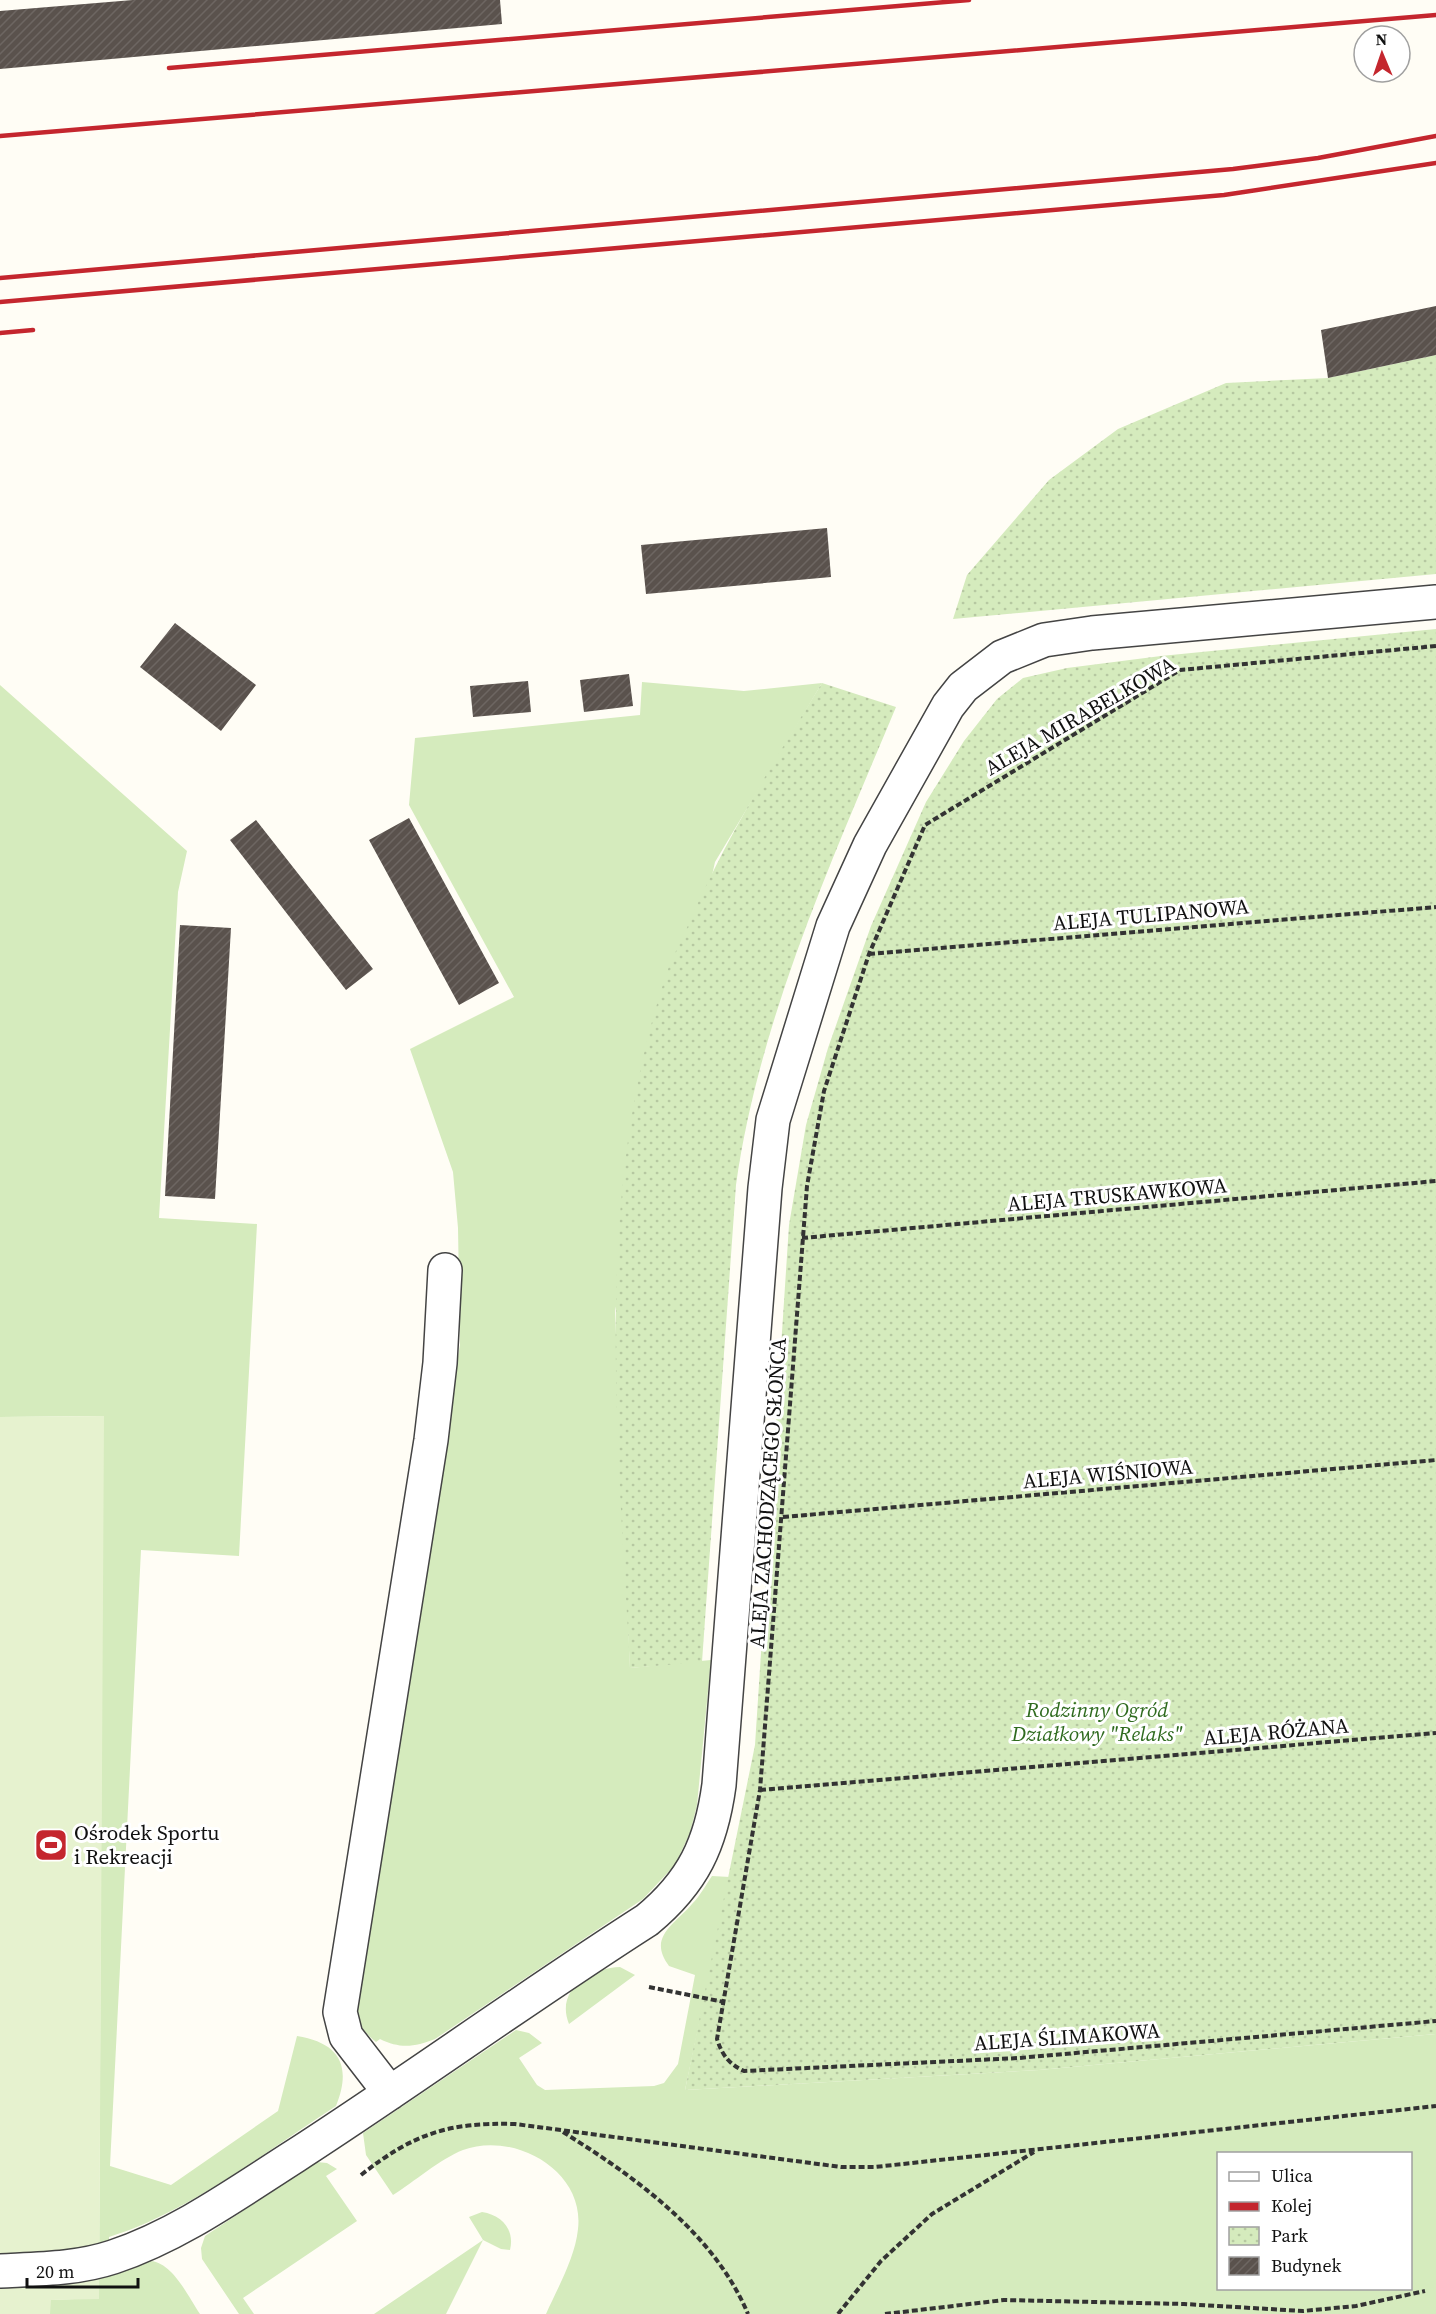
<svg xmlns="http://www.w3.org/2000/svg" width="1436" height="2314" viewBox="0 0 1436 2314" font-family="'Source Serif 4',serif">
<defs>
<pattern id="park-dots" width="8" height="8" patternUnits="userSpaceOnUse" patternTransform="scale(1.5)"><rect width="8" height="8" fill="#d5ebbd"/><path d="M2 2h.1M6 6h.1" fill="none" stroke="#b6c8a1" stroke-width="1.8" stroke-linecap="round"/></pattern>
<pattern id="building-hatch" width="6" height="6" patternUnits="userSpaceOnUse" patternTransform="scale(1.5)"><rect width="6" height="6" fill="#5a524d"/><path d="M-1 1l2-2M0 6l6-6M5 7l2-2" fill="none" stroke="#6d6662"/></pattern>
</defs>
<rect width="100%" height="100%" fill="#fffdf5"/>
<path fill="#d5ebbd" fill-rule="evenodd" d="M642 682 744 691 822 683 715 862 615 1311 630 1668 711 1660 697 1805 690 1833 675 1865 643 1899 435 2039C415 2047 400 2049 380 2039L376 2042C359 2029 355 2016 351 1996L460 1345 458 1228 453 1172 410 1049 514 997 409 805 415 738 640 715Z
M0 685 187 851 178 892 159 1218 257 1224 239 1556 141 1550 110 2166 171 2185 278 2111 297 2036C340 2043 352 2066 336 2106 266 2151 190 2212 109 2237V2273C120 2269 134 2262 145 2261 171 2258 187 2295 200 2314H50V2300L99 2298 103 1416 0 1417Z
M712 1876 730 1877 685 2090 1039 2070 1436 2034V2314H546C558 2287 575 2258 578 2229 585 2170 513 2131 463 2150 440 2159 414 2182 393 2195L366 2155 363 2133 516 2030 529 2033 542 2043 519 2058 537 2085 545 2090 654 2086 664 2083 678 2064 695 1975 669 1966C647 1937 675 1924 692 1904 700 1896 705 1886 712 1876ZM1218 2154H1410V2288H1218Z
M620 1967 635 1975 569 2024C555 1990 590 1968 620 1967Z
M317 2162 327 2163 337 2169 326 2176 357 2221 243 2298 254 2314H239L202 2259 201 2248 205 2236Z
M482 2212C502 2215 515 2230 510 2250L501 2249 483 2240 446 2314H374L483 2240 469 2217Z"/>
<path fill="url(#park-dots)" d="M1436 355V574L953 619 967 575 1049 480 1118 429 1226 383 1328 378Z
M1436 629V2034L1039 2070 685 2090 755 1745 789 1225 806 1125 828 1048 871 926 926 802 964 741 997 699 1023 678 1067 668 1161 656Z
M822 683 896 707C832 860 759 1020 736 1185L702 1662 630 1668C618 1438 592 1198 666 975 672 957 682 940 689 923 726 838 774 761 822 683Z"/>
<path fill="#e6f2cf" d="M104 1416 99 2299 51 2300 50 2314H0V1417Z"/>
<path fill="url(#building-hatch)" d="M133 0H500L502 24 0 69V11Z
M1436 306V355L1328 378 1321 330Z
M827 528 831 577 646 594 641 545Z
M175 623 256 685 221 731 140 667Z
M629 674 633 706 584 712 580 680Z
M528 681 531 712 473 717 470 686Z
M409 818 499 983 459 1005 369 840Z
M256 820 373 969 346 990 230 840Z
M180 925 231 928 215 1199 165 1196Z"/>
<g fill="none" stroke-linecap="round" stroke-linejoin="round">
<g stroke="#444" stroke-width="36">
<path id="minor" d="M390 2093 346 2036 340 2012 431 1440 440 1363 445 1270
M0 2271C38 2269 77 2269 113 2257 179 2235 237 2193 295 2156 414 2079 528 1996 647 1920 693 1882 711 1844 719 1785L765 1188 773 1120 833 926 870 845 948 706 963 687 1002 657 1044 640 1092 633 1436 602"/>
</g>
<path stroke="#333" stroke-width="4" stroke-dasharray="6 3" stroke-linecap="butt" d="M1436 646 1180 670 925 825 869 954 824 1091 807 1186 760 1790 717 2039C722 2055 729 2064 744 2071L1019 2058 1436 2021
M869 954 1436 907
M802 1238 1436 1181
M783 1517 1436 1460
M760 1790 1436 1733
M649 1987 724 2002
M563 2132C635 2177 714 2233 748 2314
M361 2175C413 2134 448 2122 515 2124L841 2167H875L1436 2106
M838 2314 881 2261 932 2214 1034 2152
M885 2314 1004 2300 1184 2304 1303 2311 1356 2306 1425 2291"/>
<use href="#minor" stroke="#fff" stroke-width="33"/>
<path stroke="#c4262e" stroke-width="4.5" d="M169 68 969 0
M0 136 1436 15
M0 278 1233 169 1318 158 1436 136
M0 302 1224 195 1436 163
M0 333 33 330"/>
</g>
<defs>
<g id="stadium-square" transform="scale(1.725)"><rect x="-9" y="-9" width="18" height="18" rx="4" fill="#c4262e" stroke="#fff"/><path d="M0-5a6.5 5 0 1 0 0 10a6.5 5 0 1 0 0-10ZM-3.5-1.8h7v3.6h-7Z" fill="#fff"/></g>
</defs>
<g fill-rule="evenodd">
<use href="#stadium-square" x="51" y="1845"/>
</g>
<g text-anchor="middle" stroke-width="6" stroke-linejoin="round" paint-order="stroke">
<g font-size="21" fill="#111" stroke="#fff">
<text transform="translate(1080 716) rotate(-30)" y="7">ALEJA MIRABELKOWA</text>
<text transform="translate(1151 915) rotate(-5)" y="7">ALEJA TULIPANOWA</text>
<text transform="translate(1117 1195) rotate(-5)" y="7">ALEJA TRUSKAWKOWA</text>
<text transform="translate(1108 1474) rotate(-5)" y="7">ALEJA WIŚNIOWA</text>
<text transform="translate(768 1493) rotate(-86)" y="7">ALEJA ZACHODZĄCEGO SŁOŃCA</text>
<text transform="translate(1276 1732) rotate(-5)" y="7">ALEJA RÓŻANA</text>
<text transform="translate(1067 2037) rotate(-4)" y="7">ALEJA ŚLIMAKOWA</text>
</g>
<g font-size="21" font-style="italic" fill="#2f6b1f" stroke="#fff">
<text x="1097" y="1717">Rodzinny Ogród<tspan x="1097" dy="24">Działkowy "Relaks"</tspan></text>
</g>
<g font-size="21" fill="#111" stroke="#fff" text-anchor="start">
<text x="74" y="1840">Ośrodek Sportu<tspan x="74" dy="24">i Rekreacji</tspan></text>
</g>
</g>
<rect x="1217" y="2152" width="195" height="138" fill="#ffffff" stroke="#a0a0a0" stroke-width="1.5"/>
<rect x="1229" y="2172" width="30" height="9" fill="#ffffff" stroke="#a0a0a0" stroke-width="1.5"/>
<text x="1271" y="2182" font-size="18" fill="#111111">Ulica</text>
<rect x="1229" y="2202" width="30" height="9" fill="#c4262e" stroke="#a0a0a0" stroke-width="1.5"/>
<text x="1271" y="2212" font-size="18" fill="#111111">Kolej</text>
<rect x="1229" y="2227" width="30" height="18" fill="url(#park-dots)" stroke="#a0a0a0" stroke-width="1.5"/>
<text x="1271" y="2242" font-size="18" fill="#111111">Park</text>
<rect x="1229" y="2257" width="30" height="18" fill="url(#building-hatch)" stroke="#a0a0a0" stroke-width="1.5"/>
<text x="1271" y="2272" font-size="18" fill="#111111">Budynek</text>
<g transform="translate(1382 54) rotate(358)"><circle r="28" fill="#ffffff" stroke="#a0a0a0" stroke-width="1.5"/>
<path d="M0-4.5L10 22L0 15L-10 22Z" fill="#c4262e"/>
<text y="-9" font-size="16" font-weight="bold" text-anchor="middle" fill="#111111">N</text>
</g>
<path d="M27 2278v9h111v-9" fill="none" stroke="#111111" stroke-width="3"/>
<text x="36" y="2278" font-size="18" fill="#111111" stroke="#ffffff" stroke-width="4.5" paint-order="stroke">20 m</text>
</svg>
